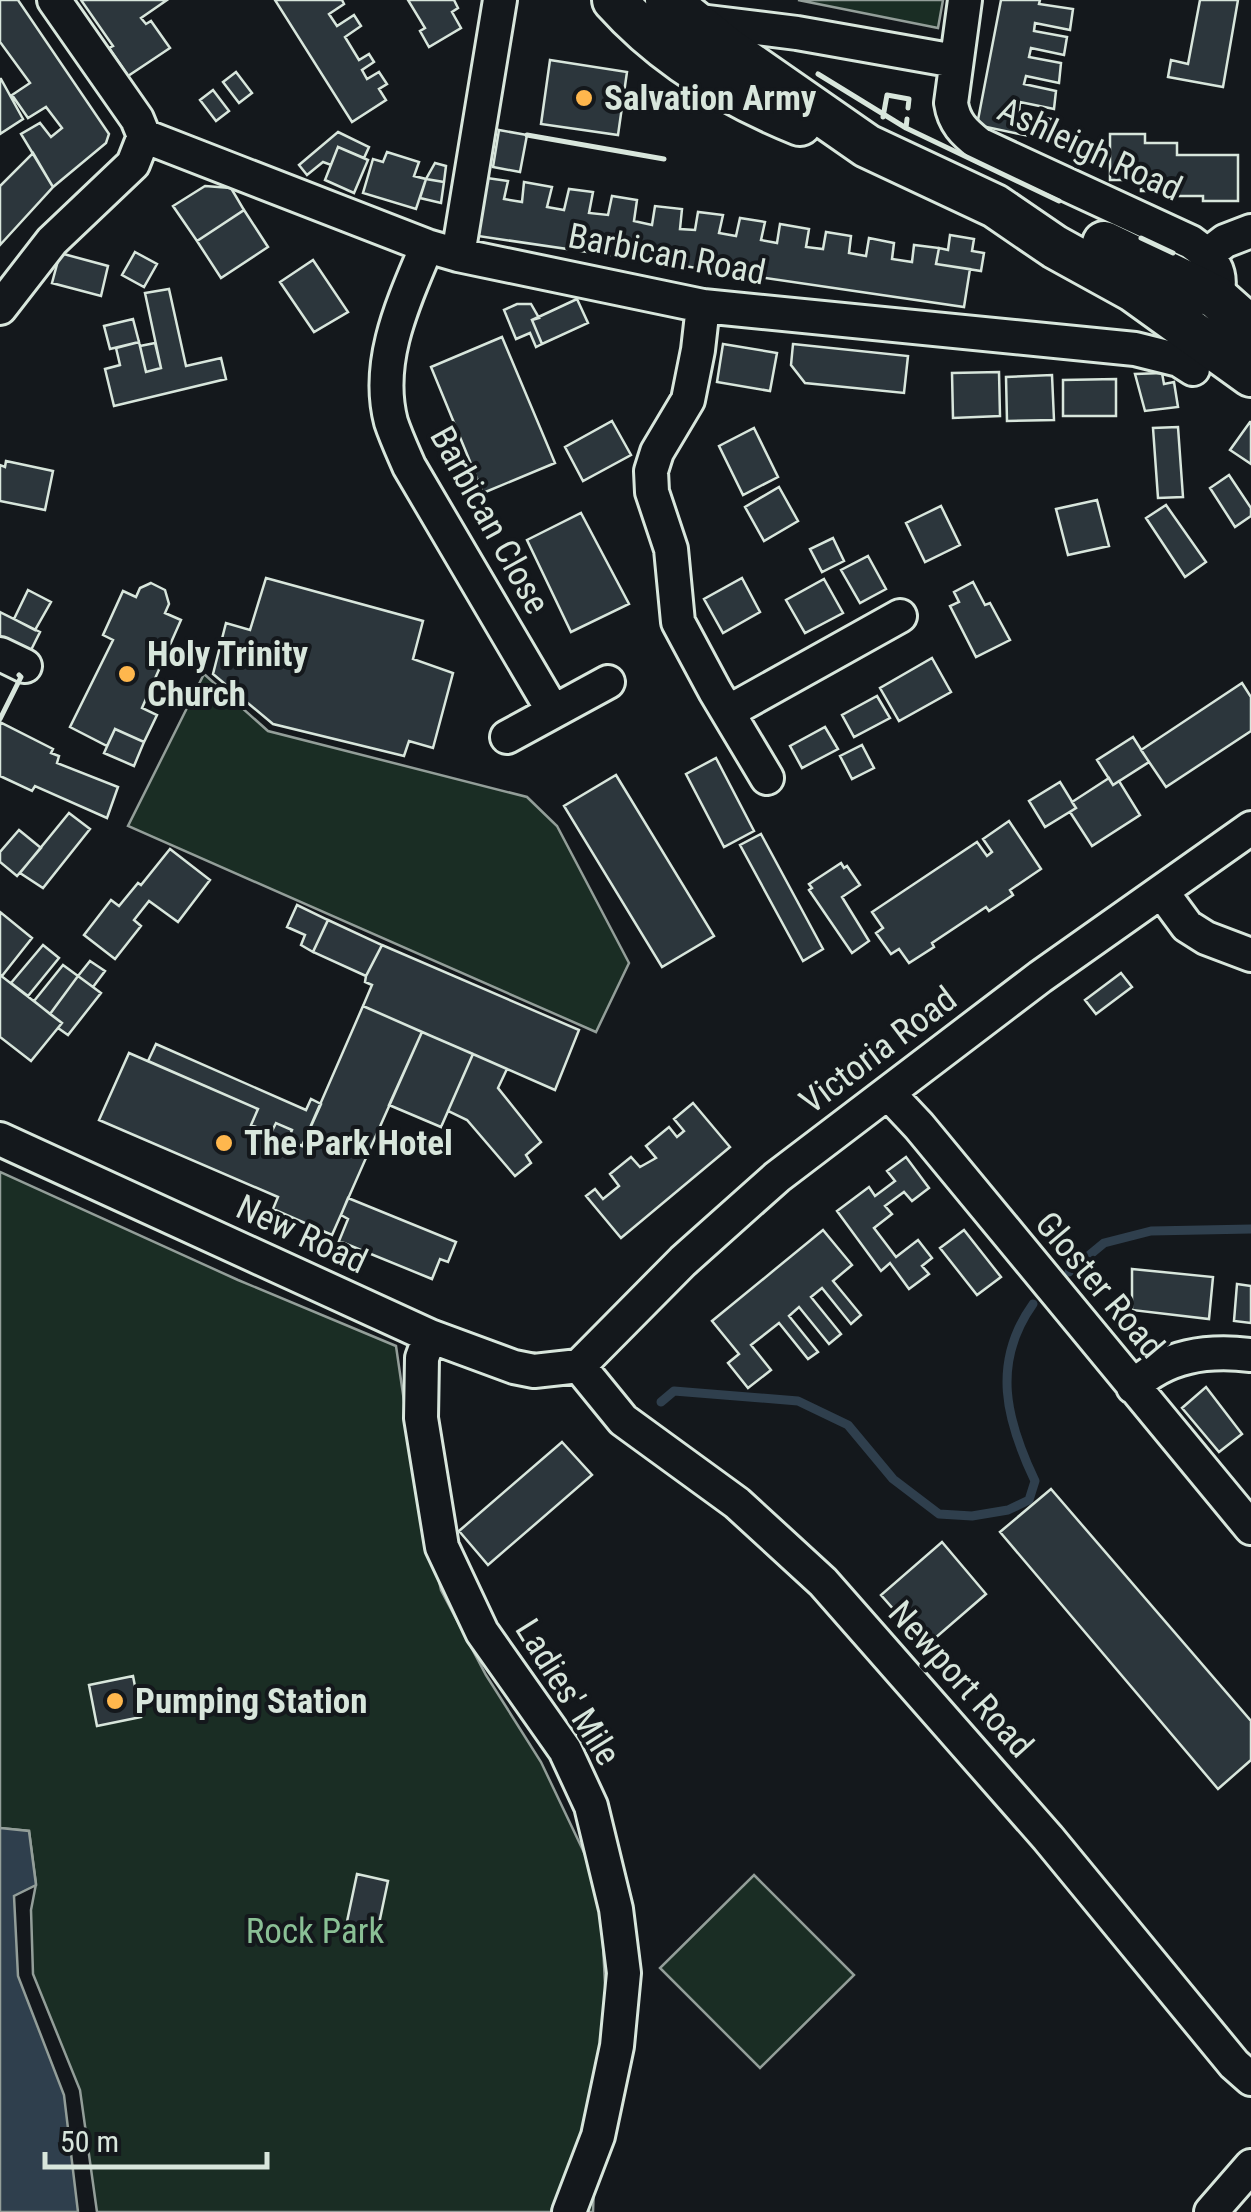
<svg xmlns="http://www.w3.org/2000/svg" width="1251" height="2212" viewBox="0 0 1251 2212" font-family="'Roboto Condensed',sans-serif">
<rect width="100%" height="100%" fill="#14181c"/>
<path fill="#1a2d24" stroke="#939e99" stroke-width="2.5" d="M798 0H943L938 28Z
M204 674 268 731 527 797 557 826 629 963 596 1032 128 826Z
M0 1172 238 1280 396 1346 412 1456 441 1590 486 1675 541 1762 600 1886 607 2023 596 2133 593 2212H97L80 2090 33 1974 31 1910 36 1884 29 1831 0 1828Z
M754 1875 854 1975 760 2068 660 1968Z"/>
<path fill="#2f3f4d" stroke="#939e99" stroke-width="2.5" d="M0 1828 29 1831 36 1885 14 1896 18 1976 64 2095 78 2212H0Z"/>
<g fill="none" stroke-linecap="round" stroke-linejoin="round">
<path stroke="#2f3f4d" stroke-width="9" d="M1069 1272 1104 1243 1151 1231 1251 1229
M661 1402 674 1391 798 1401 848 1425 893 1479 939 1514 972 1516 1008 1510 1029 1500 1035 1481C1006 1420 991 1363 1033 1304"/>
</g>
<path fill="#2c363c" stroke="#d8e6dc" stroke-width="2.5" d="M0 0H18L109 134 106 143 53 187 21 134 40 123 51 137 62 128 46 107 28 118 12 95 30 83 0 42Z
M81 0H167L141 18 146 24 151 21 170 48 128 76 109 48 113 46Z
M275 0H342L344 4 329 14 337 26 354 15 361 26 345 37 359 60 369 54 374 62 362 70 367 79 379 72 387 84 379 89 386 100 352 122Z
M408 0H454L458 8 452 12 461 28 429 47 420 31 425 28Z
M1001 0H1040L1039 4 1073 9 1070 30 1035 23 1034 31 1067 37 1064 55 1031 48 1029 57 1061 63 1059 83 1026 76 1024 84 1056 91 1054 109 1020 102 1019 113 1051 119 1048 140 977 125Z
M1200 0H1238L1223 87 1168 77 1171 60 1188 64Z
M550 60 627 72 618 135 541 124Z
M236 72 252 93 239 103 223 82Z
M1 79 23 119 0 134V79Z
M213 90 229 111 216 121 200 100Z
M499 130 527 135 520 172 493 167Z
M338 132 369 147 364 158 338 147 331 165 323 162 307 175 299 165Z
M1110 134H1145V143H1177V155H1238V201H1203V196H1174V191H1141V180H1110Z
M338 147 368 160 354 193 325 180Z
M387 152 419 162 414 176 426 179 416 209 363 193 373 159 383 162Z
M33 153 53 187 0 245V186Z
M435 163 446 166 444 182 426 179Z
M487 178 508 181 504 199 522 202 524 182 552 187 547 207 564 210 569 189 593 192 589 213 608 215 612 196 637 200 634 221 652 225 655 206 682 209 680 229 695 230 698 212 723 215 719 233 736 236 740 218 765 222 761 240 777 243 780 224 809 229 806 247 823 249 826 232 851 236 849 253 866 256 869 238 894 243 892 259 912 262 914 245 939 248 936 264 970 269 964 307 478 236Z
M426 179 444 182 441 203 420 198Z
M205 186 231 188 244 210 197 241 173 206Z
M244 210 268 247 221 278 197 241Z
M950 235 974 239 972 251 984 253 981 271 936 264 939 248 948 250Z
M135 252 157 264 144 287 122 275Z
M60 253 108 266 101 296 52 283Z
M313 260 348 312 314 332 280 282Z
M169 289 186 366 221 358 226 379 114 406 105 369 120 365 116 348 139 342 146 372 161 368 145 293Z
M577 299 588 323 542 344 532 320Z
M517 304H531L539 318 532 320 542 344 536 347 530 333 516 339 504 310Z
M133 319 139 342 110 349 104 326Z
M502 337 555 463 483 493 431 367Z
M155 343 161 368 146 372 140 346Z
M723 344 777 353 770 391 717 382Z
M793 344 908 356 904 393 805 383 791 365Z
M999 372 1000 416 953 418 952 373Z
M1162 373 1164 384 1174 382 1178 407 1145 411 1135 374Z
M1052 375 1054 420 1007 421 1006 377Z
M1116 379V416H1063V380Z
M612 421 631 455 583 481 565 447Z
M1250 422H1251V464L1230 450Z
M1178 427 1183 497 1158 498 1153 428Z
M754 428 778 477 743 495 719 446Z
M6 461 53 471 45 510 0 501V465L5 467Z
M1229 475 1251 508V516L1235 527 1210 488Z
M779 487 798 521 764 541 745 507Z
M1097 500 1109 546 1068 555 1056 509Z
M1166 505 1206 562 1185 577 1146 518Z
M941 506 960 545 925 562 906 523Z
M581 513 629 604 571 632 527 540Z
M833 538 844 561 822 572 810 549Z
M868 556 886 589 860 603 841 570Z
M266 578 423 621 413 659 453 673 433 748 409 741 404 756 273 724 213 674 226 623 250 630Z
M742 578 760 612 723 633 704 599Z
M824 579 843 613 805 633 786 600Z
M973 582 985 605 990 603 1010 640 976 657 950 606 959 602 954 592Z
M151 583 165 590 169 604 165 613 181 620 142 708 157 715 144 742 115 729 107 746 70 727 113 640 103 635 123 591 136 597 140 588Z
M28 590 51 602 35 630 14 619Z
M0 612 40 632 26 660 0 647Z
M932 658 951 692 899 721 880 688Z
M1242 683 1251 697V731L1166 787 1141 750Z
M877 696 890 718 854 737 842 715Z
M0 722 53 749 51 753 59 756 57 763 118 787 107 818 35 786 32 791 0 776Z
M825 727 838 749 802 768 790 746Z
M115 729 144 742 134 766 104 753Z
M1133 737 1149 762 1113 785 1097 760Z
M862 745 874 768 852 779 840 756Z
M716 758 754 831 724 847 686 774Z
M616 775 714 936 662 967 564 806Z
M1109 778 1113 785 1119 781 1140 815 1092 846 1070 812 1076 808 1072 802Z
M1060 782 1076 808 1045 827 1029 801Z
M69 813 90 829 43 888 20 873Z
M1009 821 1041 869 1010 890 1013 895 989 911 986 907 932 943 934 947 909 963 899 949 891 954 876 933 883 928 872 912 977 842 987 856 992 852 983 839Z
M19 830 41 848 17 876 0 862V852Z
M761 834 823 949 803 961 740 845Z
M170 849 210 880 178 922 149 901 134 920 141 926 115 959 84 935 111 900 119 906 138 883 141 885Z
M841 863 844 868 847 866 860 885 842 897 869 941 852 953 809 890 812 888 809 884Z
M297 905 328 920 313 952 301 945 305 935 287 927Z
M0 912 32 938 2 976 0 975Z
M328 920 382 945 366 976 313 952Z
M43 945 59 958 28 996 11 983Z
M382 945 579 1030 555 1090 363 1006 372 985 365 982 366 976Z
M90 961 105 971 93 987 78 976Z
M63 965 78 976 50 1014 34 1001Z
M1121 973 1132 987 1096 1014 1085 1000Z
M0 975 62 1023 31 1061 0 1037Z
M78 976 101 993 68 1035 58 1028 62 1023 50 1014Z
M363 1006 422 1032 366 1158 308 1132Z
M422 1032 473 1054 441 1127 389 1105Z
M156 1044 306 1110 311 1099 321 1104 302 1146 288 1140 292 1130 276 1123 271 1133 251 1125 258 1109 148 1061Z
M129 1053 258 1109 251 1125 271 1133 276 1123 292 1130 288 1140 302 1146 308 1132 366 1158 332 1235 273 1209 278 1197 99 1120Z
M473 1054 507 1069 498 1088 541 1142 526 1155 531 1163 515 1176 467 1120 448 1111Z
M693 1103 730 1147 621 1238 586 1196 595 1189 603 1199 619 1186 610 1174 631 1157 640 1167 656 1158 646 1146 669 1127 677 1137 684 1131 674 1119Z
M906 1157 929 1188 912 1201 904 1192 885 1206 892 1214 874 1228 896 1257 918 1240 932 1258 922 1266 929 1274 909 1289 890 1263 881 1271 837 1211 869 1187 875 1196 895 1181 887 1171Z
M348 1198 456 1242 448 1262 440 1259 432 1279 339 1241 348 1219 341 1215Z
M823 1230 852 1265 833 1281 861 1315 851 1324 822 1288 811 1297 841 1334 829 1344 799 1307 789 1316 818 1352 808 1359 779 1323 751 1345 771 1370 748 1388 728 1363 739 1354 712 1321Z
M964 1230 1001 1277 977 1295 940 1248Z
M1132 1269 1213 1277 1209 1319 1132 1310Z
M1237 1284 1251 1286V1323L1234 1321Z
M1206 1387 1242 1434 1219 1452 1182 1408Z
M562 1442 592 1475 488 1565 459 1531Z
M1051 1489 1251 1721V1760L1218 1789 1000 1532Z
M942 1542 986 1594 926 1646 881 1595Z
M133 1676 141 1717 97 1726 89 1685Z
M357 1874 388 1881 376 1938 345 1931Z"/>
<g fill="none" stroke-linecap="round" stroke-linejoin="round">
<g stroke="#d8e6dc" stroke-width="38">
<path id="minor" d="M54 0 137 119 144 136
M965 0 951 103C954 123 964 132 979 144L1191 242C1211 256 1225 272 1216 297
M691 20 797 33 955 61
M144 136 427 246 458 255 703 306 1135 349 1179 360 1193 369
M427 246C404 301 375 361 391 422 396 437 403 452 409 466L553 711
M1208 254 1225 241 1251 231
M458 255 500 0
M703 306 698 350 688 400 657 452 651 471 652 492 671 549 678 622 715 691 767 778
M0 308 52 241 133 164 144 136
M0 654 25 666
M728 712 900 616
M507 737 608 682
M1162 892 1187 926 1206 938 1251 955
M888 1093 919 1126 1251 1528
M0 1139 430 1336 514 1367 534 1371 579 1366
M430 1336 422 1358 421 1418 442 1547 482 1632 565 1750 591 1806 616 1909 624 1973 617 2046 598 2136 569 2212
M579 1366 623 1420 737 1503 823 1582 1048 1838 1234 2064 1251 2079
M579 1366 683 1261 777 1177 1040 977 1251 828
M1133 1387C1166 1355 1207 1350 1251 1355
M1211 2212 1251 2166"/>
</g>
<g stroke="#d8e6dc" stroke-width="48">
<path id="major" d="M614 0C664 56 731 96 800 124
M667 0 729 50 867 146 995 206 1055 247 1133 290 1251 375
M1104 243 1216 297 1251 328"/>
</g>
<use href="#minor" stroke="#14181c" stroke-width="32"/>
<use href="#major" stroke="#14181c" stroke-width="42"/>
<path stroke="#d8e6dc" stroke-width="5" d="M818 74 906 128 907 119
M883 117 887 95 909 99 908 108
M906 128 1059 201
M527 135 664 159
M1141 238 1173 253
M0 719 21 677 19 675"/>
</g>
<g fill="#ffb74d" stroke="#14181c" stroke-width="4">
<circle cx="584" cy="98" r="10"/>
<circle cx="127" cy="674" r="10"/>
<circle cx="224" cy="1143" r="10"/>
<circle cx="115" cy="1701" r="10"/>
</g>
<g text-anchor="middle" stroke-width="8" stroke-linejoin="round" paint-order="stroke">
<g font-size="35" font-weight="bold" fill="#d8e6dc" stroke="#14181c" text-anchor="start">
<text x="604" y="110">Salvation Army</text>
<text x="147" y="666">Holy Trinity<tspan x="147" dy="40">Church</tspan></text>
<text x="244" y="1155">The Park Hotel</text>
<text x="135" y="1713">Pumping Station</text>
</g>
<g font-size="35" fill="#d8e6dc" stroke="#14181c">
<text transform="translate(1090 149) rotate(25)" y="12">Ashleigh Road</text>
<text transform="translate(667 254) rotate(11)" y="12">Barbican Road</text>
<text transform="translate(490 520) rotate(61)" y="12">Barbican Close</text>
<text transform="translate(878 1050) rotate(-37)" y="12">Victoria Road</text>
<text transform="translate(302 1234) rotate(25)" y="12">New Road</text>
<text transform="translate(1100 1285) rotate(50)" y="12">Gloster Road</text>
<text transform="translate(961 1679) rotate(48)" y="12">Newport Road</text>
<text transform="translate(568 1692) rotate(58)" y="12">Ladies' Mile</text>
</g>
<g font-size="35" fill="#8ac095" stroke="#14181c">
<text x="315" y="1943">Rock Park</text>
</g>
</g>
<path d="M45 2152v15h222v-15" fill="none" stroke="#d8e6dc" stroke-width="5"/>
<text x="60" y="2152" font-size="30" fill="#d8e6dc" stroke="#14181c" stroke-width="8" paint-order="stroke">50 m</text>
</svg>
